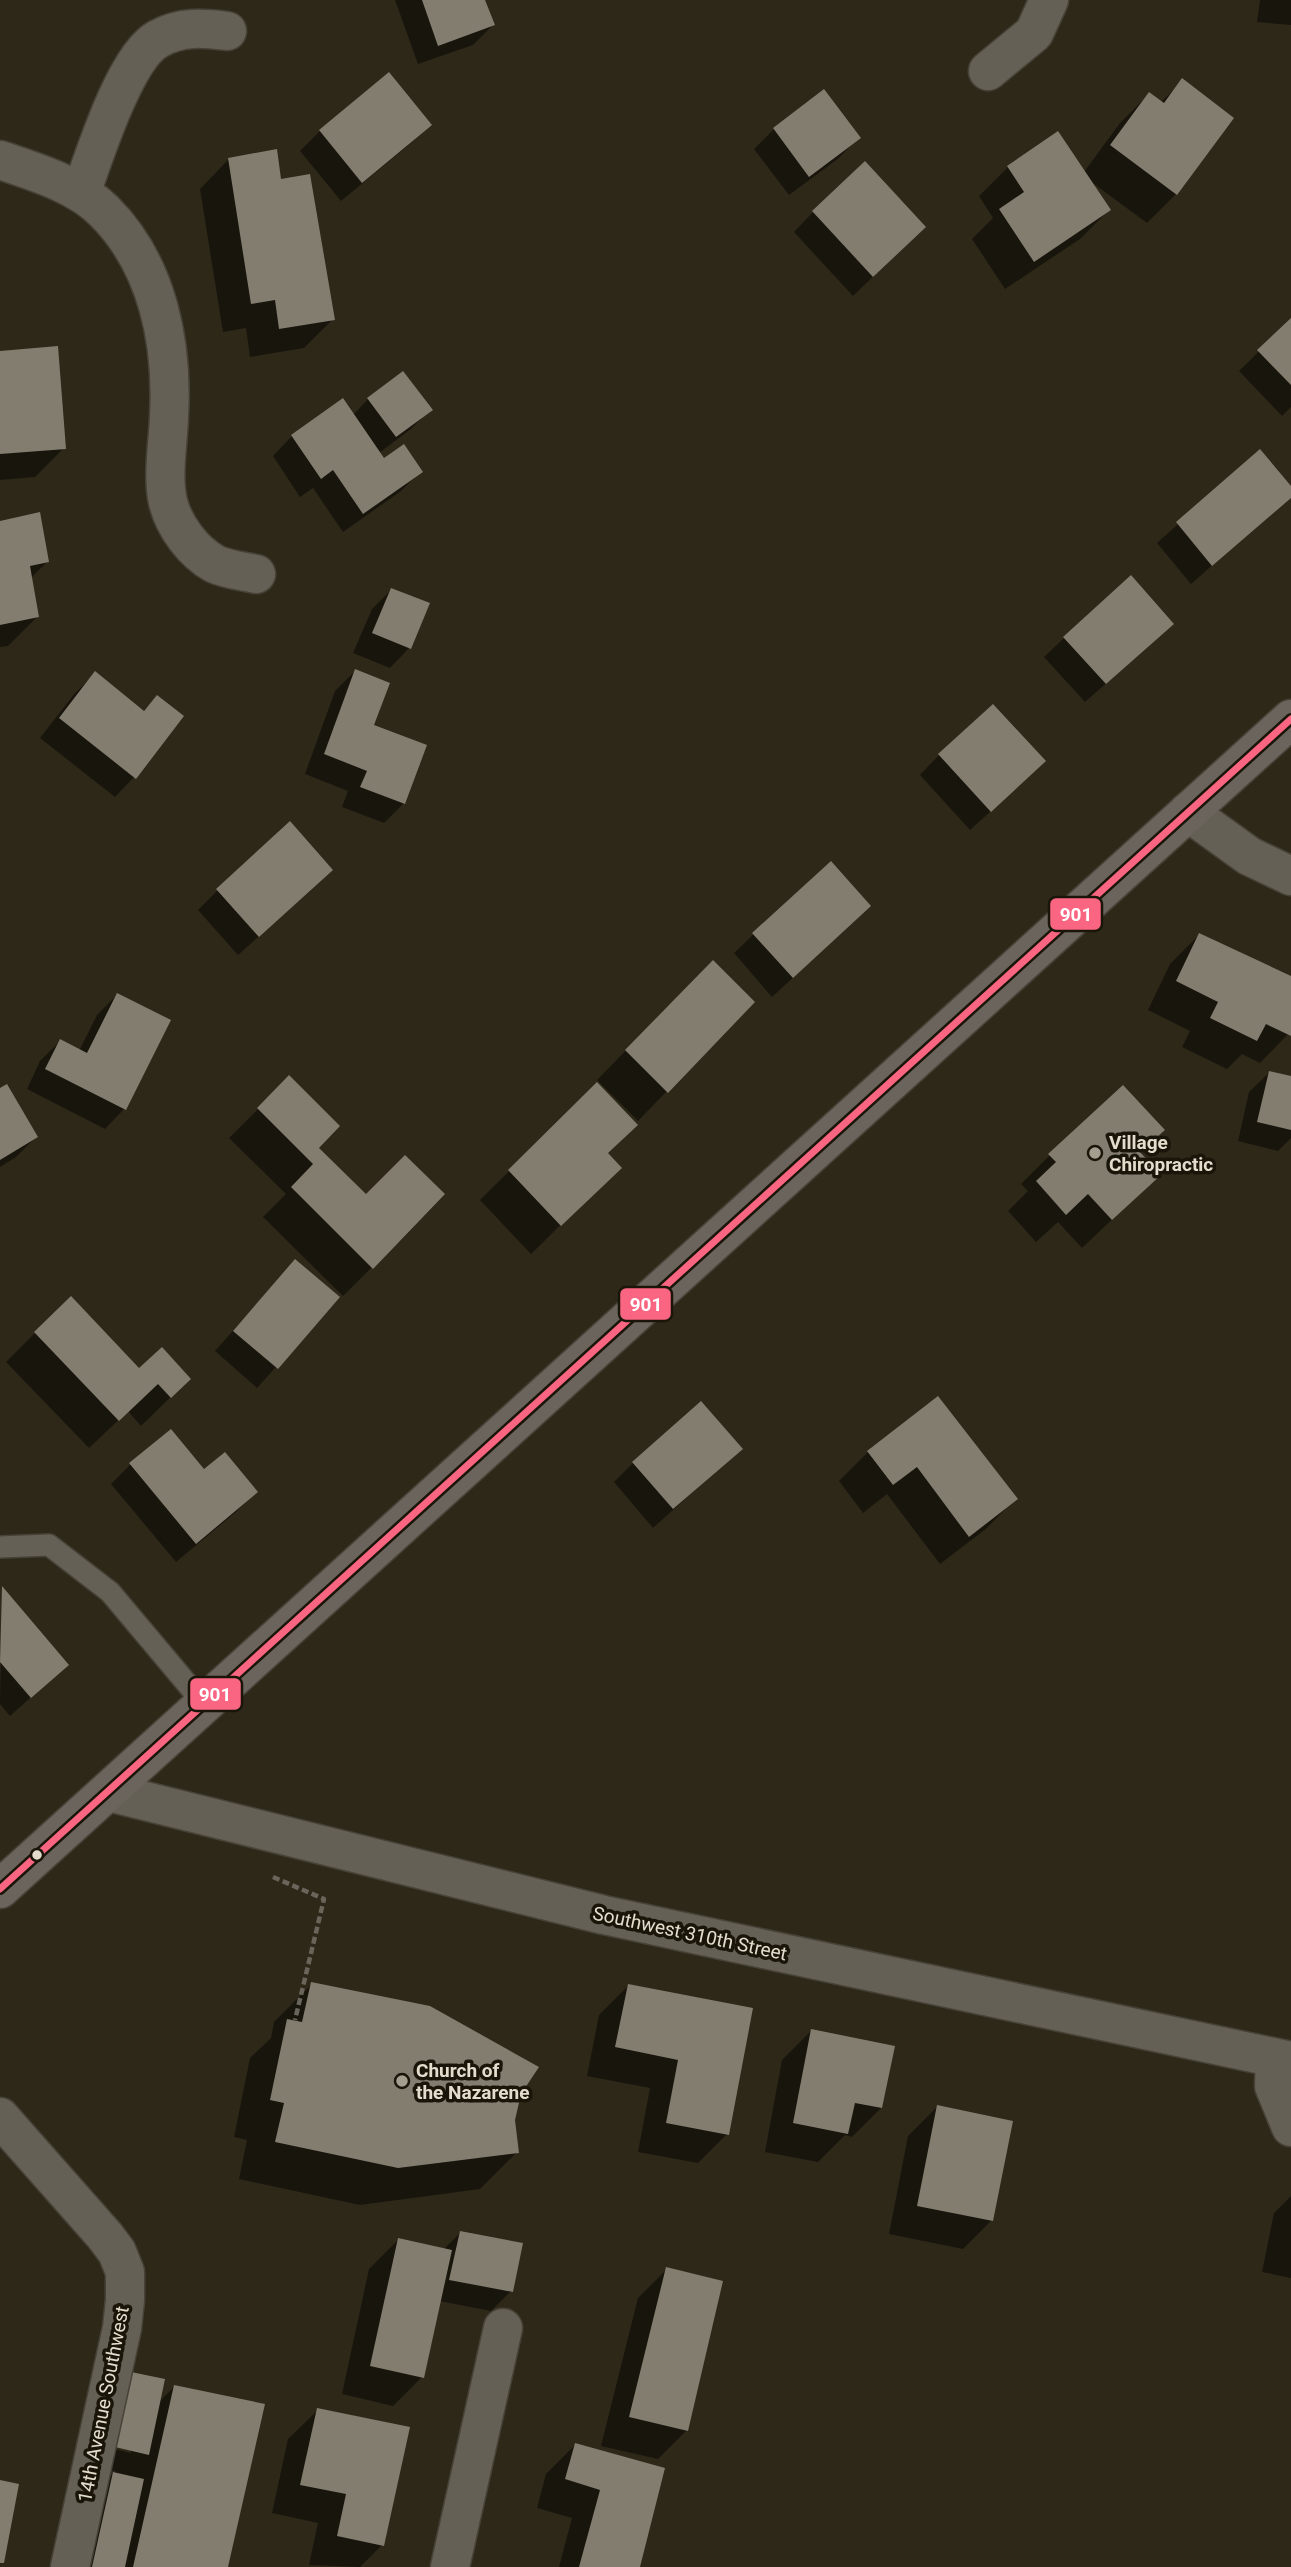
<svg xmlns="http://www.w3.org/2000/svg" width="1291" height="2567" viewBox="0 0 1291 2567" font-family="Roboto,sans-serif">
<rect width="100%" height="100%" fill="#2e2819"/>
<path fill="#0007" fill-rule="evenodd" d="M395 0H484L493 25 473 45 418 64Z
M1260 0H1291V25L1257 22Z
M389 74 430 125 410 144 341 201 300 151 320 131Z
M1183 81 1232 119 1176 194 1147 223 1090 181 1109 210 1080 239 1005 289 972 239 993 218 979 196 1008 167 1058 133 1084 172 1120 123 1149 94 1160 103Z
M774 129 858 138 839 158 789 195 754 149Z
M229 159 280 181 333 319 304 348 250 357 246 328 223 332 200 189Z
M813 212 904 247 853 296 794 232Z
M1291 320V407L1282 416 1239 371Z
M0 352 64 448 35 477 0 480Z
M403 373 430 410 411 429 379 453 383 460 420 472 401 491 343 532 313 488 300 497 273 456 292 436 353 415 368 399Z
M1260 451 1291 489V496L1191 584 1157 543Z
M0 522 47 562 30 579 37 617 8 646 0 647Z
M391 590 409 648 390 668 353 653 372 609Z
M1064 638 1152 643 1085 702 1044 657Z
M355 671 372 726 404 803 384 823 342 807 348 791 305 774 335 691Z
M95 674 142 712 157 697 134 777 115 797 40 738 75 693Z
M939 755 1024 781 970 830 920 775Z
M218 890H311L238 955 198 910Z
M850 925 772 997 734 953 754 934Z
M1199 935 1291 978V1031L1260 1063 1242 1054 1227 1069 1182 1047 1190 1031 1148 1010 1170 964Z
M684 991 753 1002 638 1121 597 1080Z
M117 995 124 1109 105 1129 27 1089 40 1061 60 1041 79 1051 97 1015Z
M1269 1073 1291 1078V1138L1278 1151 1238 1141 1249 1092Z
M289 1078 316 1148 372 1267 343 1296 263 1217 286 1194 229 1138Z
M597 1084 606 1154 590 1196 531 1254 480 1200Z
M0 1090 36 1137 16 1157 0 1167Z
M1139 1153 1159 1175 1082 1248 1058 1222 1036 1242 1008 1211 1028 1191 1021 1184 1050 1155Z
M295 1261 338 1298 257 1388 215 1351Z
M35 1333 139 1371 189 1379 141 1426 128 1411 89 1448 6 1362Z
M938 1398 1015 1499 987 1528 940 1564 887 1494 863 1513 839 1481 868 1452Z
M741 1449 653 1528 614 1482 633 1463Z
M130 1465 204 1472 256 1492 236 1512 176 1562 111 1484Z
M2 1588 67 1665 10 1716 0 1704Z
M312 1984 519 2094 513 2119 517 2152 480 2189 360 2205 239 2179 247 2140 234 2137 250 2058 271 2038 274 2022Z
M628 1986 751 2009 727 2134 698 2163 638 2152 650 2088 587 2076 599 2015Z
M811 2031 881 2108 852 2137 845 2135 818 2162 765 2152 782 2060Z
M937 2107 992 2220 963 2249 889 2234 908 2136Z
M1291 2196V2278L1262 2272 1274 2213Z
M460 2233 511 2291 491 2311 439 2301 422 2377 393 2406 342 2394 369 2269 398 2240 443 2250Z
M667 2269 687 2430 658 2459 601 2446 638 2298Z
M132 2374 163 2381 158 2403 174 2387 263 2405 227 2567H78L94 2493 116 2471 96 2467 112 2394ZM107 2443 131 2449V2453L106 2447Z
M318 2410 382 2545 360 2567 309 2565 318 2523 272 2513 288 2439Z
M575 2445 663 2469 638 2567H559L572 2518 537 2508 546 2474Z"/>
<path fill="#837d70" d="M422 0H485L495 25 438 46Z
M389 72 432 125 362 183 319 130Z
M1182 78 1234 118 1177 195 1110 145 1149 92 1164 103Z
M824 89 861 138 809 177 773 128Z
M1058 131 1111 210 1034 262 999 209 1024 192 1007 166Z
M277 149 281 179 310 174 335 320 279 329 275 300 251 304 228 158Z
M865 161 926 227 873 277 812 211Z
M1291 318V385L1257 350Z
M58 346 66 449 0 454V351Z
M403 371 433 410 396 437 367 398Z
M343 398 384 458 404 444 423 472 363 514 333 470 321 479 291 435Z
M1260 449 1291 486V498L1212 566 1176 522Z
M40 512 49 562 30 566 39 617 0 625V521Z
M1131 575 1174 624 1106 684 1063 637Z
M391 588 430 603 411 649 372 633Z
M355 669 390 683 374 725 427 745 405 804 360 787 367 771 324 754Z
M95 671 144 711 157 695 184 716 136 779 59 718Z
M993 704 1046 761 991 812 938 754Z
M290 821 333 870 259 937 216 889Z
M831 861 871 906 793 978 752 933Z
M1199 933 1291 976V1036L1266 1024 1257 1041 1210 1018 1218 1002 1176 981Z
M713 960 755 1002 668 1093 625 1050Z
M117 993 171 1020 126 1110 45 1069 60 1039 87 1053Z
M1269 1071 1291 1076V1130L1257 1122Z
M289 1075 340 1126 319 1148 366 1194 405 1155 445 1194 373 1269 291 1187 313 1164 257 1108Z
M597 1082 638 1125 608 1153 622 1168 561 1226 508 1170Z
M7 1084 38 1137 0 1160V1088Z
M1123 1085 1165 1130 1140 1152 1161 1175 1112 1220 1088 1194 1066 1215 1036 1181 1056 1162 1048 1154Z
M295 1259 340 1297 278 1369 233 1331Z
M71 1296 139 1368 162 1347 191 1379 171 1398 158 1384 119 1421 34 1332Z
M938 1396 1018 1499 969 1537 917 1467 893 1485 867 1451Z
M701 1401 743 1449 673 1509 632 1462Z
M171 1429 204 1469 225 1452 258 1492 196 1544 129 1463Z
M2 1586 69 1665 31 1698 0 1662Z
M311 1982 430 2006 539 2067 521 2094 515 2120 519 2153 398 2168 275 2142 284 2103 270 2100 287 2019 302 2022Z
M628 1984 753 2008 729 2135 666 2123 678 2060 615 2047Z
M811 2029 895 2046 882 2108 855 2103 848 2134 793 2123Z
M937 2105 1013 2121 993 2221 917 2206Z
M460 2231 523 2243 513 2292 449 2280Z
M398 2238 452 2250 424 2378 370 2366Z
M666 2267 723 2281 688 2431 629 2417Z
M131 2372 165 2379 149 2455 115 2447Z
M174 2385 265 2404 228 2567H133Z
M317 2408 410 2427 384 2546 337 2536 346 2494 300 2485Z
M575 2443 665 2468 640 2567H579L600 2490 565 2479Z
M113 2472 144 2479 125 2567H92Z
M0 2480 19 2484 4 2563H0Z"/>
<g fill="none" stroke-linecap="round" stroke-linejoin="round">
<g stroke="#474237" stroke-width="24">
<path id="service" d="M0 1547 49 1545 110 1592 205 1705"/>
</g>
<g stroke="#474237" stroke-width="41">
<path id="minor" d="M988 71 1034 33 1049 0
M0 160C35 172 77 184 104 211 158 265 173 343 169 417 168 444 162 476 168 502 174 526 193 552 215 564 228 570 243 571 256 574
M81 193C94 157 125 57 158 39 181 26 203 28 227 31
M109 1792 604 1915 1291 2061
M1275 2058 1274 2086 1291 2127
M0 2117 105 2236 117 2252 125 2272V2300L122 2328 70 2567
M450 2567 503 2328"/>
</g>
<g stroke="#474237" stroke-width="41">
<path id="tertiary" d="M1188 812 1249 856 1291 876"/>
</g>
<g stroke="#474237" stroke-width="41">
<path id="secondary" d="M0 1889 1291 719"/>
</g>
<path stroke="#6a655b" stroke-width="4.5" stroke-dasharray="7 3.5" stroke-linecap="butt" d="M273 1877 324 1899 295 2020"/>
<use href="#service" stroke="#656055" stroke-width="21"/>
<use href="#minor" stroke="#656055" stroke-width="38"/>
<use href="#tertiary" stroke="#656055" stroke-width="38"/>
<use href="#secondary" stroke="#6a645c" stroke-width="38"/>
<g stroke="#1a1509" stroke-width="12">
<path id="bus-1" d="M0 1889 1291 719"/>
</g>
<use href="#bus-1" stroke="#fa6682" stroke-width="7"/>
</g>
<g fill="#a49e8e" stroke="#1a1509" stroke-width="2.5">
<circle cx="1095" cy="1153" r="7"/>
<circle cx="402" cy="2081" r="7"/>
</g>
<circle fill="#e4ddcd" stroke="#1a1509" stroke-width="2.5" cx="37" cy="1855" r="6"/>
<g text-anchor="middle" stroke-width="7" stroke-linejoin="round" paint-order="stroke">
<g font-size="19" font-weight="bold" fill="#e4ddcd" stroke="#1a1509" text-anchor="start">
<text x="1109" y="1149">Village<tspan x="1109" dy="22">Chiropractic</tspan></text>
<text x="416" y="2077">Church of<tspan x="416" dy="22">the Nazarene</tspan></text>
</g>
<g font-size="19" fill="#e4ddcd" stroke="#1a1509">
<text transform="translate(690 1933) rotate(12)" y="7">Southwest 310th Street</text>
<text transform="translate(103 2404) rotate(-79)" y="7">14th Avenue Southwest</text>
</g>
</g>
<g stroke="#1a1509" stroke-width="2.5">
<rect x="1049" y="897" width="53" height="34" rx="7" fill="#fa6682"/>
<rect x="619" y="1287" width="53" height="34" rx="7" fill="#fa6682"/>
<rect x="189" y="1677" width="53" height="34" rx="7" fill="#fa6682"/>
</g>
<g font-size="19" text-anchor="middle" font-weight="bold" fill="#fff">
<text x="1076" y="921">901</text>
<text x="646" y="1311">901</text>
<text x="215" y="1701">901</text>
</g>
</svg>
